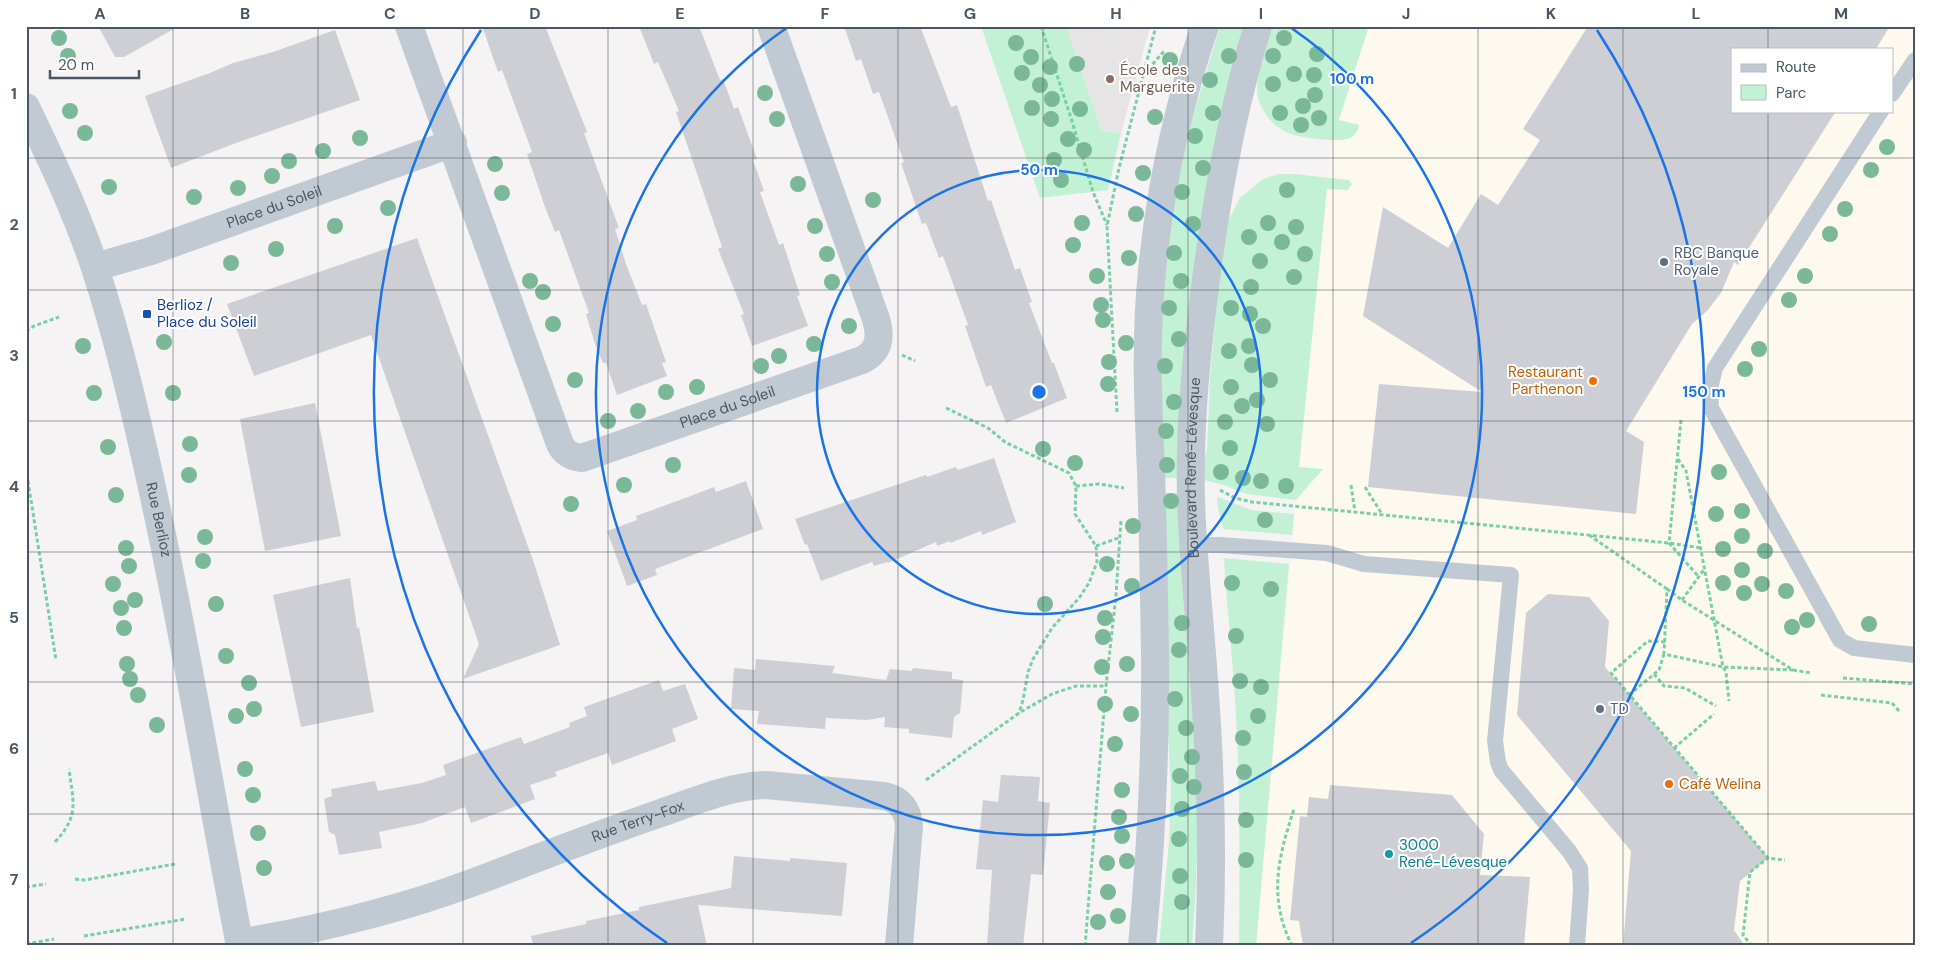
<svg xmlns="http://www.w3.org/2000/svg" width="1941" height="972" viewBox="0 0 1941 972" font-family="'DM Sans',sans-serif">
<rect width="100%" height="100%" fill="#f5f3f3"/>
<path fill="#fdf9ef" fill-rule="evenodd" d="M1369 26H1915V946H1256L1296 500H1294L1328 178 1332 139ZM1732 49H1892V111H1732Z"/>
<path fill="#e6e4e5" d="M1066 26H1150L1121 133 1102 131Z"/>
<path fill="#c3f1d5" d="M981 26H1066L1102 131 1121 133 1108 190 1040 198Z
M1220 26H1244L1182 478H1159V333L1170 224 1173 220 1171 217 1190 126Z
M1272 26H1369L1339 120 1359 125 1358 130C1355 134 1352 138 1347 139 1333 142 1299 138 1286 132 1273 126 1264 114 1259 101 1252 78 1265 49 1272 26Z
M1278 174H1294L1349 180 1352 184 1348 190 1327 189 1299 467 1323 469 1296 500 1246 494 1224 485 1200 479 1201 467 1207 450 1210 376 1218 291 1228 221 1240 198 1263 179Z
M1160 493H1182C1192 644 1205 795 1192 946H1159L1169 842 1171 791 1161 607Z
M1218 497 1251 510 1294 514 1292 535 1223 529C1222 520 1215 504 1218 497Z
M1224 558 1289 564 1256 946H1239C1240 858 1240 771 1234 683 1231 641 1226 600 1224 558Z"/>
<path fill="#cdcfd5" d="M98 26H179L124 57H115Z
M482 26H545L587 132 584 133 619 228 615 229 626 264 642 305 646 304 666 362 662 363 667 376 617 395 606 363H603L595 344 586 314 589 313 559 230 555 232 545 207 527 154 532 152 502 70 498 72Z
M639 26H699L720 80 723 79 734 109 738 107 757 159 753 160 764 191 760 192 779 245 783 243 800 295 797 296 808 326 752 346 741 315 744 314 718 249 722 247 676 112 679 111 658 62 654 64Z
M844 26H920L951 107 957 105 988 201 991 200 1015 270 1020 268 1032 302 1029 303 1052 363H1054L1067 398 1006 423 991 385 986 387 965 326 968 325 943 256 939 258 926 223 922 224 901 163 904 162 879 92 873 94 861 59 856 61Z
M1588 26H1890L1876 49H1732V111H1836L1738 265 1734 262 1721 293 1707 311 1692 324 1626 431 1644 442 1636 514 1368 487 1379 384 1482 392 1363 316 1383 207 1448 248 1481 194 1498 205 1540 140 1523 129Z
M335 30 360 100 236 143 171 168 145 96 210 73 233 63 273 52Z
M417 238 534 563 560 645 463 679 479 644 371 335 254 376 227 304Z
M315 403 341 536 265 551 240 419Z
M994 458 1016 522 982 535 981 531 950 543V541L937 546 936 542 888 563 887 562 874 566 872 562 821 581 807 544 805 545 795 519 926 475 927 477 956 467 958 470Z
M746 481 763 529 655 569 657 575 627 586 607 531 637 520 636 516 688 497 714 487 716 492Z
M350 578 357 628 359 627 374 712 301 727 273 595Z
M1548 594 1589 597 1609 621 1605 667 1768 858 1740 881 1734 930 1745 946H1623L1631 851 1517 715 1526 613Z
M756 659 835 666 832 673 886 680 890 669 912 671 913 668 952 672V679L963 680 960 713 954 717 952 738 909 733V729L884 727 885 717 867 720 826 718 825 729 757 724 759 711 731 709 734 668 755 670Z
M659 680 663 691 685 684 698 719 672 729 676 741 612 765 608 753 555 772 557 776 530 785 535 799 471 823 465 807 422 823 379 832 382 848 339 855 335 835 329 832 324 799 332 796 331 789 375 781 378 791 422 783 446 775 443 765 521 737 524 744 570 727 569 723 587 716 584 707Z
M1001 775 1040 777 1038 801 1050 803 1043 875 1031 874 1023 946H987L992 870 976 869 983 800 998 802Z
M1330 785 1452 795 1484 834 1480 875 1530 877 1524 946H1303L1299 921 1290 920 1300 816 1307 817 1309 797 1328 799Z
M734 856 790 861V858L847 863 842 916 698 905 707 946H533L531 936 586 924V921L639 910V907L731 888Z"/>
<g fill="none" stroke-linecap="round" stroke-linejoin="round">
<path stroke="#7ad0a6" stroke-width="3" stroke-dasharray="4 2.5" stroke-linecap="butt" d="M1041 26 1071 118 1093 192 1107 225
M1144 74 1165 50
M26 331 34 326 59 317
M902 355 915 361
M946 408 988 428 1005 442 1069 473 1076 486 1075 514 1096 546 1097 562 1089 583 1079 598 1052 628 1033 659 1028 672 1023 700 1019 713
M1117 412 1107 226 1119 168 1156 26
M1681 420 1669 543 1698 576
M1678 459 1686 471 1723 667 1726 672 1729 701
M26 468 56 660
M1351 485 1355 512
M1076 486 1099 484 1124 488
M1365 487 1382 514
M1220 490 1235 498 1252 502 1669 543 1701 548
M1589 535 1667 589
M1096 546 1121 537
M1667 589 1682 600 1793 670 1723 667 1664 654Z
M1682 600 1705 568
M1665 642 1648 641 1611 673 1768 858 1785 860
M1793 670 1811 673
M1654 674 1664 686 1685 688 1716 706
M1843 678 1915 684
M1629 695 1659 670 1664 654
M1821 695 1892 703 1900 712
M1674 748 1714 714
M926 780 1019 713 1052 694 1076 686H1106
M55 842C80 815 73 802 69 769
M75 879 85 880 175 864
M26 887 46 884
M84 936 186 919
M26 944 54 939
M1085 946 1106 686 1116 595 1121 520
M1292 946C1268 897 1278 858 1294 809
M1752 946 1743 935 1750 872 1768 858"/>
<path stroke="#c1cad2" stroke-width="16" d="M1892 94 1915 60
M1881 111 1715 368 1710 389 1711 408 1840 640 1854 648 1915 655
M1193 545H1220L1327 553 1364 564 1511 575 1495 741 1498 762 1501 770 1569 851 1580 868 1581 889 1577 946"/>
<g stroke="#c1cad2" stroke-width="28">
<path id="s1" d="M409 26 560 444C565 454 572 457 582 458L862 360C880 351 881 336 876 319L771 26"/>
<path id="s2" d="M26 107C51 159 77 213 95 268 118 338 135 411 151 483 185 636 210 791 240 946"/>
<path id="s3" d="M95 267 151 251 453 143"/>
<path id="s4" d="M239 943C320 929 400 910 477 881 538 858 599 834 661 813 695 801 730 786 766 785L884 796C900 799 908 810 909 826L899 946"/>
</g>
<g stroke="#c1cad2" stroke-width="28">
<path d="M1142 946C1151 848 1156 751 1155 653 1154 592 1153 532 1151 471 1148 405 1145 338 1152 271 1160 188 1178 105 1205 26"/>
<path id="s5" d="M1209 946C1213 862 1211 778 1205 695 1201 629 1193 565 1191 500 1189 423 1197 348 1207 272 1218 189 1233 106 1258 26"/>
</g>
</g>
<g fill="#7bb799">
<circle cx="59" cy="38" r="8"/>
<circle cx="1284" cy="38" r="8"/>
<circle cx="1016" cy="43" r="8"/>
<circle cx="1317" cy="54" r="8"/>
<circle cx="68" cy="56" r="8"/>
<circle cx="1229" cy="56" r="8"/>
<circle cx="1273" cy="56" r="8"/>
<circle cx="1031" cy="57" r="8"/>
<circle cx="1170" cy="60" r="8"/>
<circle cx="1077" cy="64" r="8"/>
<circle cx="1050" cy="67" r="8"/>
<circle cx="1022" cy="73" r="8"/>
<circle cx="1294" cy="74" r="8"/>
<circle cx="1314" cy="75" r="8"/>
<circle cx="1210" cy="80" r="8"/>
<circle cx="1273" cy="84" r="8"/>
<circle cx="1040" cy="85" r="8"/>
<circle cx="765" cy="93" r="8"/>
<circle cx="1315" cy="95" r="8"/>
<circle cx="1052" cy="99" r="8"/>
<circle cx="1303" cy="106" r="8"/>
<circle cx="1032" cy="108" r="8"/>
<circle cx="1080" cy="109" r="8"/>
<circle cx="70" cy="111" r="8"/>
<circle cx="1213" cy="113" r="8"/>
<circle cx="1280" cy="113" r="8"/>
<circle cx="1155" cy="117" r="8"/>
<circle cx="1319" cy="118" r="8"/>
<circle cx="777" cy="119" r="8"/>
<circle cx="1051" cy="119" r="8"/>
<circle cx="1301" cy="125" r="8"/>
<circle cx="85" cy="133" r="8"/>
<circle cx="1195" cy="136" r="8"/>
<circle cx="360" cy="138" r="8"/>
<circle cx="1068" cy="139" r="8"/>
<circle cx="1887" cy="147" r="8"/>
<circle cx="1084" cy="150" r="8"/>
<circle cx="323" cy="151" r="8"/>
<circle cx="1054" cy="160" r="8"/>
<circle cx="289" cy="161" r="8"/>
<circle cx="495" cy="164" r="8"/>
<circle cx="1203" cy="168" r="8"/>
<circle cx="1871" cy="170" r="8"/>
<circle cx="1143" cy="173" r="8"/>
<circle cx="272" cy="176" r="8"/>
<circle cx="1061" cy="180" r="8"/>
<circle cx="798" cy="184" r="8"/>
<circle cx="109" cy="187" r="8"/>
<circle cx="238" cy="188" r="8"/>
<circle cx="1287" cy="190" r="8"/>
<circle cx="1182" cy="192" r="8"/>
<circle cx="502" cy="193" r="8"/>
<circle cx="194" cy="197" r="8"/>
<circle cx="873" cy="200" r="8"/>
<circle cx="388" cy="208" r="8"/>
<circle cx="1845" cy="209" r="8"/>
<circle cx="1136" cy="214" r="8"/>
<circle cx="1082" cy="223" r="8"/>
<circle cx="1268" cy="223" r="8"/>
<circle cx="1193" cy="224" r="8"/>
<circle cx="335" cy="226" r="8"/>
<circle cx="815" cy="226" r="8"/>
<circle cx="1296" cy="227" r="8"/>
<circle cx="1830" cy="234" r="8"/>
<circle cx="1249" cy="237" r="8"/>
<circle cx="1282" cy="242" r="8"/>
<circle cx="1073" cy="245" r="8"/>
<circle cx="276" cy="249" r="8"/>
<circle cx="1174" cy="253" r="8"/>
<circle cx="827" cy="254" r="8"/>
<circle cx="1305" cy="254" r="8"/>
<circle cx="1129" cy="258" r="8"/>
<circle cx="1260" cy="261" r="8"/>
<circle cx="231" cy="263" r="8"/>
<circle cx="1097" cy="276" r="8"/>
<circle cx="1805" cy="276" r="8"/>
<circle cx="1294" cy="277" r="8"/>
<circle cx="530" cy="281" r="8"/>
<circle cx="1181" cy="281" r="8"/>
<circle cx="832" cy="282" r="8"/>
<circle cx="1251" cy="287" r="8"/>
<circle cx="543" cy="292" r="8"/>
<circle cx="1789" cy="300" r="8"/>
<circle cx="1101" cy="305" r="8"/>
<circle cx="1169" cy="308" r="8"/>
<circle cx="1231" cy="308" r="8"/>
<circle cx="1250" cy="314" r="8"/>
<circle cx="1103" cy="320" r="8"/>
<circle cx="553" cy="324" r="8"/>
<circle cx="849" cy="326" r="8"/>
<circle cx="1263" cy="326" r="8"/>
<circle cx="1179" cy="339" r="8"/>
<circle cx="164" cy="342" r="8"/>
<circle cx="1126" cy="343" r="8"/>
<circle cx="814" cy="344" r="8"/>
<circle cx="83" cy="346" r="8"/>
<circle cx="1249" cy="346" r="8"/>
<circle cx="1759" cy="349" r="8"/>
<circle cx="1229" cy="351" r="8"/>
<circle cx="779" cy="356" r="8"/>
<circle cx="1109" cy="362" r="8"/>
<circle cx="1252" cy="365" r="8"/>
<circle cx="761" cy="366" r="8"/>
<circle cx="1165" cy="366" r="8"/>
<circle cx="1745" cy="369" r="8"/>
<circle cx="575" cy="380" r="8"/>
<circle cx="1270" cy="380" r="8"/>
<circle cx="1108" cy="384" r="8"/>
<circle cx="697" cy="387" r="8"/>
<circle cx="1231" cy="387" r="8"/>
<circle cx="666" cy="392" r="8"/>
<circle cx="94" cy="393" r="8"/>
<circle cx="173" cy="393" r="8"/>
<circle cx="1257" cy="400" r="8"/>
<circle cx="1174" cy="402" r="8"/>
<circle cx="1242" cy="406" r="8"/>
<circle cx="638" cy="411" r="8"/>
<circle cx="608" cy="421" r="8"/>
<circle cx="1225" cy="422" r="8"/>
<circle cx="1267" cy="424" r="8"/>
<circle cx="1166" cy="431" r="8"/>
<circle cx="190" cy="444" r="8"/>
<circle cx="108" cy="447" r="8"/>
<circle cx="1230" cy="448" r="8"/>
<circle cx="1043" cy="449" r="8"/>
<circle cx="1075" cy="463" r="8"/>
<circle cx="673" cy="465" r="8"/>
<circle cx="1167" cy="465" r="8"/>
<circle cx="1221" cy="472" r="8"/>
<circle cx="1719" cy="472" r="8"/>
<circle cx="189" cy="475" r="8"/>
<circle cx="1243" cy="478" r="8"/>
<circle cx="1261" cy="481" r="8"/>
<circle cx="624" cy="485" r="8"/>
<circle cx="1286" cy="486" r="8"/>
<circle cx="116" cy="495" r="8"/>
<circle cx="1171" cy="501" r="8"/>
<circle cx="571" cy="504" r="8"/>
<circle cx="1742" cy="511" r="8"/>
<circle cx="1716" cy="514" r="8"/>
<circle cx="1265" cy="520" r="8"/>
<circle cx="1133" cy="526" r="8"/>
<circle cx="1742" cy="536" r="8"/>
<circle cx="205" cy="537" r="8"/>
<circle cx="126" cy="548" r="8"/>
<circle cx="1723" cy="549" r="8"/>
<circle cx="1765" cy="551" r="8"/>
<circle cx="203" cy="561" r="8"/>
<circle cx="1107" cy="564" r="8"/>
<circle cx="129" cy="566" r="8"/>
<circle cx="1742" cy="570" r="8"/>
<circle cx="1232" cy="583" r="8"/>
<circle cx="1723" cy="583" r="8"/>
<circle cx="113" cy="584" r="8"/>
<circle cx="1762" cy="584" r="8"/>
<circle cx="1132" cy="586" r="8"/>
<circle cx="1271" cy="589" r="8"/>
<circle cx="1786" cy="591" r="8"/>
<circle cx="1744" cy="593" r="8"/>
<circle cx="135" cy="600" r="8"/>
<circle cx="216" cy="604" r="8"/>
<circle cx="1045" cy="604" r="8"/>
<circle cx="121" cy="608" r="8"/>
<circle cx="1105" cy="618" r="8"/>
<circle cx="1807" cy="620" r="8"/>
<circle cx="1182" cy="623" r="8"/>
<circle cx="1869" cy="624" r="8"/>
<circle cx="1792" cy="627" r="8"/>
<circle cx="124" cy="628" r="8"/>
<circle cx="1236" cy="636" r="8"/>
<circle cx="1103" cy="637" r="8"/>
<circle cx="1179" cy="650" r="8"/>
<circle cx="226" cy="656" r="8"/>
<circle cx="127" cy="664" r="8"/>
<circle cx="1127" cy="664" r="8"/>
<circle cx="1102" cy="667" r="8"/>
<circle cx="130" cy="679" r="8"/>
<circle cx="1240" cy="681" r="8"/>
<circle cx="249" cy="683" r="8"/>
<circle cx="1261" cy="687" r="8"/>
<circle cx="138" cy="695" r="8"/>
<circle cx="1175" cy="699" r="8"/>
<circle cx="1105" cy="704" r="8"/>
<circle cx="254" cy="709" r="8"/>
<circle cx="1131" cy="714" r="8"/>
<circle cx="236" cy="716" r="8"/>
<circle cx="1258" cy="716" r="8"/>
<circle cx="157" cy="725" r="8"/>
<circle cx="1186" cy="728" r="8"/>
<circle cx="1243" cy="738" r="8"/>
<circle cx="1115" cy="744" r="8"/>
<circle cx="1192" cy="757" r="8"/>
<circle cx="245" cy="769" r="8"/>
<circle cx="1244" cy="772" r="8"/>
<circle cx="1180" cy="776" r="8"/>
<circle cx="1194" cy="787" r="8"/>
<circle cx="1122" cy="790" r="8"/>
<circle cx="253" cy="795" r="8"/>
<circle cx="1182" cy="809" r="8"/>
<circle cx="1119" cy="817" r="8"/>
<circle cx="1246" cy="820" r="8"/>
<circle cx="258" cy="833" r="8"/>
<circle cx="1122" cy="836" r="8"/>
<circle cx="1179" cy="839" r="8"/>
<circle cx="1246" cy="860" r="8"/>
<circle cx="1127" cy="861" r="8"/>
<circle cx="1107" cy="863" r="8"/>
<circle cx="264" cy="868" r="8"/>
<circle cx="1180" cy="876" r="8"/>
<circle cx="1108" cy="892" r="8"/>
<circle cx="1182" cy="902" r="8"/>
<circle cx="1118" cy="916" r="8"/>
<circle cx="1098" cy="922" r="8"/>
</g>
<path fill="none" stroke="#4a5661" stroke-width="1" stroke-opacity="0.55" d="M173 26V946M318 26V946M463 26V946M608 26V946M753 26V946M898 26V946M1043 26V946M1188 26V946M1333 26V946M1478 26V946M1623 26V946M1768 26V49M1768 111V946M26 158H1915M26 290H1915M26 421H1915M26 552H1915M26 682H1915M26 814H1915"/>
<g fill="none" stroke="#1a73e8" stroke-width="2.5">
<circle cx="1039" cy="392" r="222"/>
<path d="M1290 27A443 443 0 1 1 788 27"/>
<path d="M667 943A665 665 0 0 1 481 30M1597 30A665 665 0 0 1 1411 943"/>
</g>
<circle fill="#8d6e63" stroke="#fff" stroke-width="2" cx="1110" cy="79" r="5"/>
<g fill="#5c6f8a" stroke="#fff" stroke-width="2">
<circle cx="1664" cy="262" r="5"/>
<circle cx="1600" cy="709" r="5"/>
</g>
<rect fill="#1a4fb4" stroke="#fff" stroke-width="2" x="142" y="309" width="10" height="10" rx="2.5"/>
<g fill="#e8710a" stroke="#fff" stroke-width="2">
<circle cx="1593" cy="381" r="5"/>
<circle cx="1669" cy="784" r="5"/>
</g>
<circle fill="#0f9aa8" stroke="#fff" stroke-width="2" cx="1389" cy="854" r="5"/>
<g text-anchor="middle" stroke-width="4" stroke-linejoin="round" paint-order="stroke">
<g font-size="15" fill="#785e54" stroke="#fff" text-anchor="start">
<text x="1120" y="75">École des<tspan x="1120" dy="17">Marguerite</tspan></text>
</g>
<g font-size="15" fill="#4a5661" stroke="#fff">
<text dy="5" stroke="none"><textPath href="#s3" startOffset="189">Place du Soleil</textPath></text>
<text dy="5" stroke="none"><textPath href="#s1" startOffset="626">Place du Soleil</textPath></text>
<text dy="5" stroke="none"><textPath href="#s5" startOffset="479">Boulevard René-Lévesque</textPath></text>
<text dy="5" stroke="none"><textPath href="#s2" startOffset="435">Rue Berlioz</textPath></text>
<text dy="5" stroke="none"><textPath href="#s4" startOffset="418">Rue Terry-Fox</textPath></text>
</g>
<g font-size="15" fill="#4e5e75" stroke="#fff" text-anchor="start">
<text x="1674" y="258">RBC Banque<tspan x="1674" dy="17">Royale</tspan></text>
<text x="1610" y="714">TD</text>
</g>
<g font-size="15" fill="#164399" stroke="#fff" text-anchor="start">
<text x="157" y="310">Berlioz /<tspan x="157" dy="17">Place du Soleil</tspan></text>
</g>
<g font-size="15" fill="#c56008" stroke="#fff" text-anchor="end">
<text x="1583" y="377">Restaurant<tspan x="1583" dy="17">Parthenon</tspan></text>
<text x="1679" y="789" text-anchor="start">Café Welina</text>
</g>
<g font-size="15" fill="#0d838f" stroke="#fff" text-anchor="start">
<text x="1399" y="850">3000<tspan x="1399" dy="17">René-Lévesque</tspan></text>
</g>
</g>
<circle cx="1039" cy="392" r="8" fill="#1a73e8" stroke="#fff" stroke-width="2.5"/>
<g font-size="15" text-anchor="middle" font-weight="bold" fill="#1a73e8" stroke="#fff" stroke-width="4" stroke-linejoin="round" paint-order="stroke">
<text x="1352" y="84">100 m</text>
<text x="1039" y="175">50 m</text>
<text x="1704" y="397">150 m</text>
</g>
<rect width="1941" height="972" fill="none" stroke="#ffffff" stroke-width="55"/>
<rect x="1731" y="48" width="162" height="65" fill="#ffffff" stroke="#b7bbc0"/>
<rect x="1741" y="64" width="25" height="8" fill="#c1cad2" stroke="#b7bbc0"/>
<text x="1776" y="72" font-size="15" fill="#4a5661">Route</text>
<rect x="1741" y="85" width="25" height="15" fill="#c3f1d5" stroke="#b7bbc0"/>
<text x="1776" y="98" font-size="15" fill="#4a5661">Parc</text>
<path d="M50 70v8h89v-8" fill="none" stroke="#4a5661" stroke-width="2.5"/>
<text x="58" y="70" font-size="15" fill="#4a5661" stroke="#ffffff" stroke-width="4" paint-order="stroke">20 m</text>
<rect x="28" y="28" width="1886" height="916" fill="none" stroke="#4a5661" stroke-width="2"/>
<g font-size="16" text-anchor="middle" font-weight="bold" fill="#4a5661">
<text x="100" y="19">A</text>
<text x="245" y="19">B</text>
<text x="390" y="19">C</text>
<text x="535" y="19">D</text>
<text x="680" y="19">E</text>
<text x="825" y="19">F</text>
<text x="970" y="19">G</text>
<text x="1116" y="19">H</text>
<text x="1261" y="19">I</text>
<text x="1406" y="19">J</text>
<text x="1551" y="19">K</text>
<text x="1696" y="19">L</text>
<text x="1841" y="19">M</text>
<text x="14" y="99">1</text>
<text x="14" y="230">2</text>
<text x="14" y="361">3</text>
<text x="14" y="492">4</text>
<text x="14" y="623">5</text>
<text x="14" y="754">6</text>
<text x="14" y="885">7</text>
</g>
</svg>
